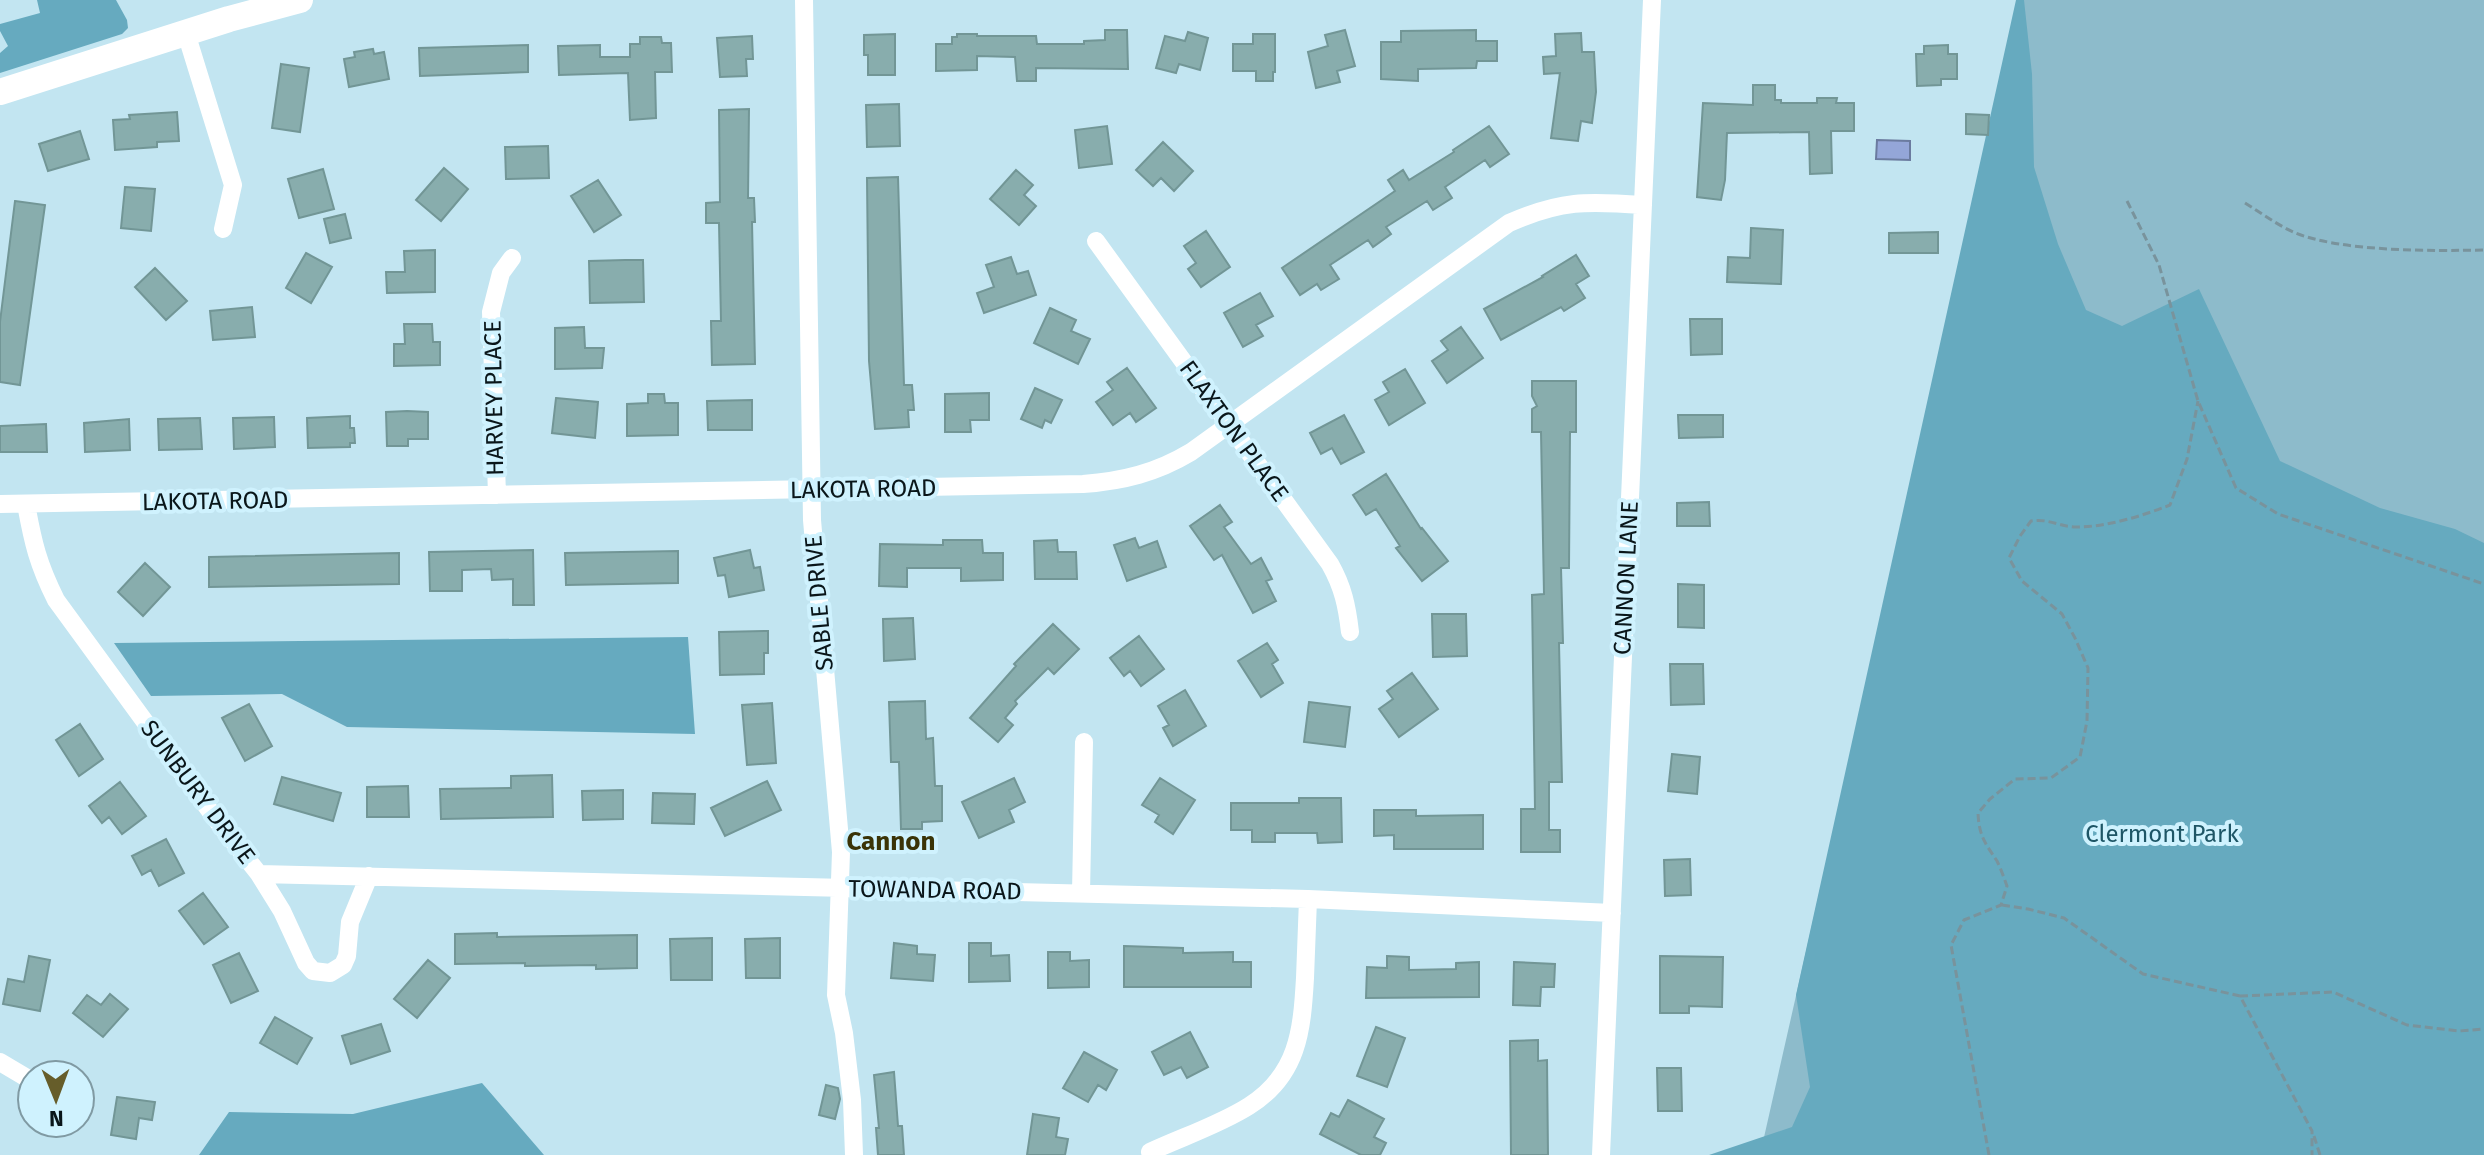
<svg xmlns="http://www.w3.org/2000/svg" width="2484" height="1155" viewBox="0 0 2484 1155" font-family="'Fira Sans',sans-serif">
<rect width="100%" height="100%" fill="#c2e5f1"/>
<path fill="#8dbbcb" d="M2017 0H2484V1155H1760L1972 217Z"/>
<path fill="#66aabf" d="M37 0H116L127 20 128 28 122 34 0 73V53L8 46 0 31V24L40 13Z
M2016 0H2024L2032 74 2034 167 2058 244 2086 310 2122 326 2199 289 2280 461 2380 508 2455 529 2484 543V1155H1709L1792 1127 1810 1087 1796 995Z
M688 637 695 734 347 727 282 694 151 696 114 643Z
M482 1083 544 1155H199L229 1112 353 1114Z"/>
<path fill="#94a6d8" stroke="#6b7b9f" stroke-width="2" d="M1877 140 1910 141V160L1876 159Z"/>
<path fill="#88adad" stroke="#729696" stroke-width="2" d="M1105 30H1127L1128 69 1036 68V81H1017L1015 57 977 56V70L936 71V44H952V37H957V34H977V36H1036L1037 44H1084V41L1105 40Z
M1345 30 1355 66 1337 71 1340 82 1316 88 1308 52 1328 46 1325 35Z
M1476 30V41H1497V61H1477L1476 68 1418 69V81L1381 79V42H1401V31Z
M1188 32 1208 38 1200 70 1179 64 1176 73 1156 68 1165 36 1185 41Z
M1581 33 1582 52H1594L1596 92 1592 123 1581 121 1578 141 1551 138 1560 73 1544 74 1543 57 1556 56 1555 34Z
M895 34V75H868V55H864V35Z
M1253 34H1275V72H1273V81H1256V71H1233V44H1253Z
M752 36 753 59H746L747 76 720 77 717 38Z
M640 37H661L662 43H671L672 72H655L656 118 630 120 628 73 559 75 558 46 600 45V57H630V44H640Z
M528 45V72L420 76 419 48Z
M1948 45V54H1957V79H1941V85L1917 86 1916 54H1924V46Z
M373 49 374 54 384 52 389 79 349 87 344 59 355 57 354 52Z
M281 64 309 68 300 132 272 128Z
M1753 85H1775V100H1781V103H1817V98H1837L1836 103H1854V131H1831L1832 173 1810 174 1809 132 1727 133 1725 180 1721 200 1697 197 1703 103 1753 105Z
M899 104 900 146 867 147 866 105Z
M749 109 748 198H754L755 222H752L755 364 712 365 711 321H721L719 223H706V203L720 202 719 110Z
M177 112 179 141 157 142V147L115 150 113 120 130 119 129 115Z
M1966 114 1989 115 1988 135 1966 134Z
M1107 126 1112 164 1079 168 1075 130Z
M1489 126 1509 154 1490 167 1485 160 1445 187 1452 198 1433 210 1427 201 1386 227 1391 234 1373 247 1368 240 1330 265 1339 279 1321 290 1317 284 1300 295 1282 268 1395 191 1388 180 1403 170 1409 180 1454 152 1453 150Z
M80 131 89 159 48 171 39 144Z
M1163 142 1193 171 1174 191 1161 178 1153 186 1136 170Z
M548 146 549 178 506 179 505 147Z
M444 168 468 189 441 221 416 200Z
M323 169 334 209 299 218 288 179Z
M1016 170 1033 185 1024 195 1036 206 1019 225 990 199Z
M898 177 904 385H912L914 410H908L909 427 875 429 869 361 867 178Z
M598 180 621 215 594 232 571 196Z
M125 187 155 189 151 231 121 228Z
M15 201 45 205 20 385 0 382V322Z
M345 214 351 238 330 243 324 219Z
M1751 228 1783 230 1781 284 1727 282 1728 257 1750 258Z
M1206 231 1230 267 1201 287 1188 269 1196 263 1184 246Z
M1938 232V253H1889V233Z
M435 250V292L387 293 386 272H405L404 251Z
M306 253 332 267 311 303 286 288Z
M1576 255 1589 276 1576 284 1585 298 1564 311 1561 307 1501 340 1484 309 1543 277 1542 276Z
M1011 257 1017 274 1028 271 1036 295 984 313 977 293 994 287 986 265Z
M625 260H643L644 302 590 303 589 261Z
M155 268 187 301 166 320 135 287Z
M1260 293 1273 316 1256 325 1263 336 1243 347 1224 313Z
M252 307 255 337 213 340 210 311Z
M1050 308 1076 320 1071 331 1090 339 1078 364 1034 343Z
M1690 319H1722V354L1691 355Z
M404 324H432L433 342H440V365L394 366V344H405Z
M584 327 585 348H604L602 368 555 369V328Z
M1461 327 1483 358 1447 383 1432 361 1448 350 1441 341Z
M1127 368 1156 408 1136 422 1130 413 1113 425 1096 402 1113 390 1107 382Z
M1405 369 1425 403 1389 425 1375 400 1389 392 1383 382Z
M1532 381H1576V432H1570L1569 568H1561L1563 643H1559L1562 782H1549V830H1560V852H1521V809H1535L1532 595 1544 594 1541 432H1532V409L1537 406 1532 396Z
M1035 388 1062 400 1051 423 1045 420 1042 428 1021 419Z
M989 393V420H970L971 432H945V394Z
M648 394H664L665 403H678V435L627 436V404L648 403Z
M556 398 598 402 595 438 552 433Z
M752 400V430H708L707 401Z
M407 411 428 412V439H408V446H387L386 412Z
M1344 415 1364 452 1341 464 1332 448 1321 454 1310 433Z
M1678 415H1723V437L1679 438Z
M350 416V428H354L355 443H350V447L308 448 307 418Z
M274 417 275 447 234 449 233 418Z
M200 418 202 449 159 450 158 419Z
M129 419 130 450 85 452 84 423Z
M46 424 47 452H0V426Z
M1386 474 1421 529 1422 528 1448 561 1422 581 1396 548 1400 546 1376 509 1366 515 1353 495Z
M1709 502 1710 526H1677V503Z
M1220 505 1232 522 1224 527 1251 564 1261 558 1272 579 1266 581 1276 601 1253 613 1222 555 1214 560 1190 526Z
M1135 538 1139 548 1157 541 1166 567 1127 581 1114 545Z
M943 540H982L983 553H1003V580L961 581V568H907V587L879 586 880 544 943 545Z
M1057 540 1058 552H1076L1077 579H1035L1034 541Z
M533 550 534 605H513V579L492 580 491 569 462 570V591H430L429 552Z
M750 550 754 568 760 567 764 590 729 597 725 575 718 576 714 558Z
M678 551V583L566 585 565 553Z
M399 553V584L209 587V557Z
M145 563 170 587 143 616 118 592Z
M1678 584 1704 585V628L1678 627Z
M1432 614H1466L1467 656 1433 657Z
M913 618 915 659 884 661 883 619Z
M1053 624 1079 649 1054 674 1048 668 1015 701 1017 704 1005 718 1013 725 998 742 970 718 1016 666 1014 664Z
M768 631V653H764V674L720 675 719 632Z
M1139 636 1164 669 1141 686 1130 671 1124 676 1110 658Z
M1267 643 1278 660 1272 664 1283 683 1261 697 1238 661Z
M1670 664H1703L1704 704 1671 705Z
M1412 673 1438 709 1399 737 1379 709 1393 699 1387 691Z
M1185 690 1206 726 1173 746 1163 728 1169 725 1158 706Z
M925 701 926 739 933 738 935 786H942V821L922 822V829H901L899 762H891L889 702Z
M1309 702 1350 707 1345 747 1304 742Z
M772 703 776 763 747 765 742 705Z
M249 704 272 746 245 761 222 718Z
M80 724 103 759 79 776 56 740Z
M1672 754 1700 757 1697 794 1668 791Z
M552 775 553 817 441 819 440 789 511 788V776Z
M282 777 341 793 333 821 274 804Z
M1014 778 1025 802 1009 810 1014 822 979 838 962 802Z
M1160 778 1195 800 1173 834 1155 822 1159 815 1142 805Z
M767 781 781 810 725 836 711 808Z
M120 782 146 816 122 834 109 817 102 823 89 806Z
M408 786 409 817H367V787Z
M623 790V819L583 820 582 791Z
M653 793 695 794 694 824 652 823Z
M1299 798H1341L1342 842 1318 843 1317 833H1275V842H1252V830H1231V803H1299Z
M1374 810H1416V816L1483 815V849H1394V835L1374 836Z
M166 839 184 873 159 886 151 870 142 875 132 856Z
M1690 859 1691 895 1665 896 1664 860Z
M203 893 228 927 204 944 179 911Z
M497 933V937L637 935V968L596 969V965L525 966V963L455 964V934Z
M712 938V980H671L670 939Z
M780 938V978H746L745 939Z
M894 943 917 946V954L935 955 933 981 891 978Z
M969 943H991V956L1009 955 1010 981 969 982Z
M1124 946 1183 948V953L1233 952V962H1251V987H1124Z
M1048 952H1070V961L1089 960V987L1048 988Z
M239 953 258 991 231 1003 213 965Z
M29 956 50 960 40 1011 3 1004 8 979 24 982Z
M1387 956 1409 957V970L1456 969V963L1479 962V997L1366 998 1367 967 1387 968Z
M1660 956 1723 957 1722 1007 1689 1006V1013H1660Z
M428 960 450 978 417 1018 394 999Z
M1514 962 1555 964 1554 987H1541L1540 1006 1513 1005Z
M110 994 128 1009 103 1037 73 1013 87 995 101 1005Z
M275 1017 312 1038 297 1064 260 1043Z
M381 1024 390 1051 351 1064 342 1036Z
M1376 1027 1405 1038 1387 1087 1357 1076Z
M1190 1032 1208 1067 1187 1078 1181 1067 1164 1075 1152 1052Z
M1538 1040V1061L1547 1060 1548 1155H1511L1510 1041Z
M1084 1052 1117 1070 1106 1090 1098 1085 1088 1102 1063 1088Z
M1657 1068H1681L1682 1111H1658Z
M894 1072 898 1126H902L904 1155H878L876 1128H879L874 1075Z
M826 1085 838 1088 840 1099 835 1119 819 1115Z
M117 1097 155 1102 152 1120 139 1118 136 1139 111 1135Z
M1348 1100 1384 1119 1374 1137 1386 1143 1380 1155H1361L1320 1134 1331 1113 1339 1117Z
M1033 1114 1059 1118 1056 1137 1068 1139 1065 1155H1027Z"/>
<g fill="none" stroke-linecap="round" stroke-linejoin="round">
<path stroke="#79939c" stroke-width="3" stroke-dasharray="8 4" stroke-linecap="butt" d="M2127 201 2159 265 2198 401 2236 488 2278 514 2484 584
M2245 203C2261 213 2276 224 2293 232 2340 252 2432 251 2484 250
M2002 905 2028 909 2064 918 2143 974 2240 996 2312 1131V1155
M2240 996 2333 992 2407 1025 2459 1031 2484 1029
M2314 1136 2320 1155
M1989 1155 1951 945 1964 920 2001 905 2007 886C2004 878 2001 869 1997 861 1985 843 1979 836 1978 813L1990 799 2015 779 2051 778 2080 757 2087 721 2088 668 2075 638 2062 614 2022 581 2009 558 2020 536 2031 521C2048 518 2060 527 2076 527 2107 527 2142 516 2170 505L2187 459 2198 401"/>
<path stroke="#fff" stroke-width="18" d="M804 0 812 520 841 852 836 995 844 1033 852 1100 854 1155
M186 33 233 185 223 229
M1096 241 1330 564C1343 587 1347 606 1350 632
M497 495 491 312 501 273 512 258
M0 504 1083 484C1123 481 1156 473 1191 452L1509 223C1561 200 1587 201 1643 205
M26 504C33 543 38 564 56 600L221 826 259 874 282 911 306 963 313 971 330 973 343 965 347 956 350 922 369 876
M259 874 1308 899 1612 913
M1081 893 1084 742
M0 1062 32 1081
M1150 1152C1182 1137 1219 1125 1249 1106 1298 1075 1302 1031 1305 978 1306 952 1307 925 1308 899
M1601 1155 1652 0"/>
<path stroke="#fff" stroke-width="26" d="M0 92 229 19 300 0"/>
</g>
<g text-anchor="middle" stroke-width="8" stroke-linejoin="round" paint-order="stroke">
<g font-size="24" fill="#0a161a" stroke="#cff2fe">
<text transform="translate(494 398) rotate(-91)" y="8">HARVEY PLACE</text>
<text transform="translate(1234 431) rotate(54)" y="8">FLAXTON PLACE</text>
<text transform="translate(863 489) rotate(-1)" y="8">LAKOTA ROAD</text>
<text transform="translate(215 501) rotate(-1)" y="8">LAKOTA ROAD</text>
<text transform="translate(1626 578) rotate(-87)" y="8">CANNON LANE</text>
<text transform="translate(819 603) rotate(-95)" y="8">SABLE DRIVE</text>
<text transform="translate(198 792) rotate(53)" y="8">SUNBURY DRIVE</text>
<text transform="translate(935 890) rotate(1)" y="8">TOWANDA ROAD</text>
</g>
<g font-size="24" fill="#1e5666" stroke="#cff2fe">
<text x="2162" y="842">Clermont Park</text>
</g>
<g font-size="26" font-weight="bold" fill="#3a3307" stroke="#cff2fe">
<text x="891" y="850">Cannon</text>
</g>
</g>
<g transform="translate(56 1099) rotate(179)"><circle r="38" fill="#cff2fe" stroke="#809aa3" stroke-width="2"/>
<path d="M0-6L14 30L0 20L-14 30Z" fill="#665d2a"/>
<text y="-12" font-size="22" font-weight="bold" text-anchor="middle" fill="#0a161a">N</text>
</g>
</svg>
